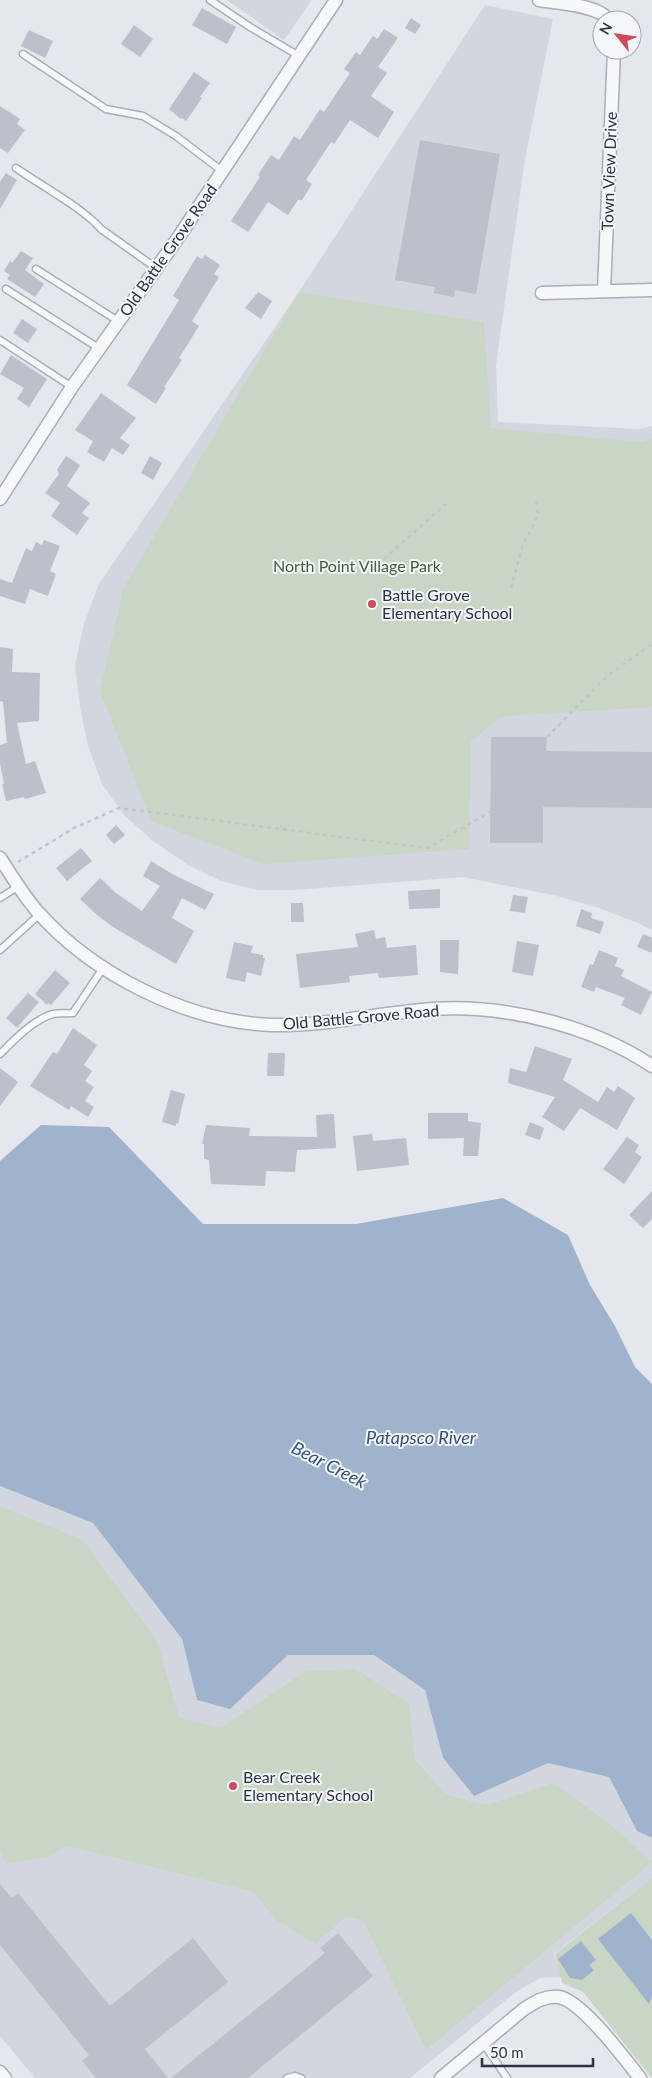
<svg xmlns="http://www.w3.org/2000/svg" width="652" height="2078" viewBox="0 0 652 2078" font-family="Lato,sans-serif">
<rect width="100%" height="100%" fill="#e4e7ec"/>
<path fill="#d2d6de" d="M227 0H312L284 40Z
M485 5 553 19 525 159 496 365 498 422 639 429 652 426V930L638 923 596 907 557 896 463 877 295 890H258L221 881 188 865 153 841 124 815 102 784 88 746 80 707 75 666 84 624 99 584 299 292Z
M0 1486 93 1523 182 1639 197 1700 230 1708 288 1655H374L425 1690 443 1758 474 1796 548 1762 609 1777 637 1831 652 1838V1878L554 1954 561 1977 540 1978 516 1992 410 2078H35L0 2036Z"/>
<path fill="#c9d6c5" d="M299 292 484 322 491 428 639 442 652 439V707L503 716 471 741 469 849 264 864 151 821 100 691 124 587Z
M0 1506 83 1540 157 1641 179 1718 220 1728 306 1671 356 1669 409 1704 415 1760 447 1795 486 1805 553 1783 605 1820 652 1862 426 2050 363 1920 346 1916 316 1944 276 1920 254 1892 68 1846 47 1857 6 1864 0 1848Z
M652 1878V2078L583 1992 562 1983 555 1954Z"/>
<path fill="#9fb4cc" d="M41 1125 109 1127 203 1224H356L503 1198 568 1235 590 1285 615 1326 635 1367 652 1384V1838L637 1831 609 1777 548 1763 474 1796 443 1758 425 1690 374 1655H288L230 1709 197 1700 182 1639 93 1523 0 1486V1161Z
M631 1913 652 1940V1996L649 2004 598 1939Z
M581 1941 596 1960 589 1965 594 1970 582 1980 570 1978 558 1959Z"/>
<path fill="#bbc0ca" d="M202 8 236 27 227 44 192 25Z
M411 18 421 25 415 34 405 28Z
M134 25 153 39 140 57 121 44Z
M384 29 398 38 378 67 387 73 371 96 394 112 378 138 350 120 334 144 331 142 306 180 312 184 302 200H298L288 215 268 202 248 232 231 221 260 177 258 175 271 155 279 160 294 136 300 140 320 109 324 112 350 73 344 69 356 52 360 55 373 36 377 39Z
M29 30 53 41 45 58 21 46Z
M194 72 210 83 200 97 202 98 186 121 182 118 181 119 169 109Z
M0 106 20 119 17 124 25 130 8 153 0 148Z
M420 140 500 154 476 294 455 290 454 297 433 293 435 287 395 280Z
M6 173 17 180 0 209V182Z
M21 251 33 258 25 270 44 284 35 297 7 279 10 275 4 271 10 261 12 263Z
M205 255 220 265 214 274 219 277 192 321 199 326 179 358 182 360 164 387 166 388 156 404 127 385 179 300 173 296 197 256 202 259Z
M258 292 272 301 261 319 245 308Z
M22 319 37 329 28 343 13 333Z
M11 355 47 379 29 407 17 399 24 388 0 374Z
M101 393 136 418 120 438 130 445 123 455 112 448 104 462 87 452 93 441 75 430Z
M66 456 80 465 67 486 90 503 82 513 89 518 77 535 51 516 60 503 45 493 59 474 57 470Z
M150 456 162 463 153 480 141 473Z
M44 540 60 546 50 571 56 574 48 596 30 589 25 604 0 596V579L12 583 26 548 32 551 36 542 42 545Z
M0 647 13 649 12 672 40 673 39 721 17 723 26 764 35 761 46 793 25 799 24 797 6 801 2 784H4L0 763V745L7 743 3 702 0 701Z
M491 737H547L546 751 652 752V808L543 807V843H490Z
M116 825 125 835 114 844 106 835Z
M81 848 92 861 67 881 56 868Z
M151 861 174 875 214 894 205 910 182 898 172 918 194 931 176 964 113 927 97 915 80 899 100 878 116 893 142 911 160 886 143 876Z
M440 889V908L409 909 408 891Z
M513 895 528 897 525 913 510 911Z
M291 903H303L304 922H291Z
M581 909 592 913 591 918 604 922 600 934 576 926Z
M374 930 376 939 385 937 387 948 416 945 418 975 379 978 378 973 349 976 350 982 300 988 296 954 358 947 355 934Z
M643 934 652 938V953L637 947Z
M440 940H459L458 974 440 972Z
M517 941 539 945 533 976 512 972Z
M234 942 253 946 251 953 263 955V958H265L261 976 247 972 245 982 226 978Z
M599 950 618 958 615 966 624 970 621 976 652 992 641 1015 621 1005 625 998 596 987 594 992 581 987 590 964 593 965Z
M55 970 70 983 51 1005 48 1003 47 1005 35 994Z
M28 993 39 1002 17 1028 6 1018Z
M73 1028 97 1045 84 1065 92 1071 85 1081 94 1087 85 1101 94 1107 88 1117 71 1106 69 1110 30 1086 53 1052 57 1054Z
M535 1046 572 1059 563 1080 598 1102 607 1087 614 1092 618 1086 635 1098 617 1130 580 1108 564 1131 542 1117 555 1097 508 1083 510 1068 526 1072Z
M268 1053H285L284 1076H267Z
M0 1068 18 1082 0 1106Z
M171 1090 185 1094 178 1124 176 1123V1126L162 1122Z
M428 1113H468V1121L481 1123 478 1156H463L464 1138 428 1139Z
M334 1114 336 1148 297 1150 295 1172 266 1171 265 1186 211 1184 209 1160 204 1159V1144H202L206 1125 250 1128 249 1136 317 1137 316 1115Z
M530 1122 544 1128 540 1140 525 1135Z
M372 1134 373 1141 406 1138 409 1165 357 1171 353 1136Z
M627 1137 639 1145 635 1152 642 1157 624 1184 603 1169Z
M652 1191V1219L643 1228 629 1215Z
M0 1884 12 1898 18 1893 110 2006 193 1938 228 1982 145 2049 168 2078H96L82 2061 89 2055 0 1945Z
M338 1933 373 1976 248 2078H171L325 1953 320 1948Z"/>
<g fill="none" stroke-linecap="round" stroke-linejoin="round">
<g stroke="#a9aeb7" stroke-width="9">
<path id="service" d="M210 0 250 27 299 56
M23 54 106 109 143 116 176 136 222 171
M16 168C40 185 83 208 101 229L156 268
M36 269 118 321
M6 289 100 349
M0 340 72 387
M0 898 19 886
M0 950 40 914
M0 1054C13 1041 34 1019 53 1014 59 1013 66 1013 73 1013L103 968
M484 2044 507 2078
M287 2078 295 2076 301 2078"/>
</g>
<g stroke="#a9aeb7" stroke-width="15">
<path id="minor" d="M539 0C556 3 600 5 608 20
M604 291 614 50
M542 293 652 290
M0 499 72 387 180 235 336 0
M0 858C12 876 23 895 37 911 92 974 187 1022 272 1025 326 1026 379 1013 433 1009 504 1004 593 1026 652 1066
M0 2072 5 2078
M441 2078 524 2009C535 2002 546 1995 559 1997 582 2001 625 2059 640 2078"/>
</g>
<path stroke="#c2c5cb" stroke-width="2.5" stroke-dasharray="4 4" stroke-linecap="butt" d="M366 575 446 504
M511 588 522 547 538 515 536 501
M547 737 607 676 652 644
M18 862 74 828 119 808 427 848 490 812"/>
<use href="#service" stroke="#f7f8fa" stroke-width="6"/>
<use href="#minor" stroke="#f7f8fa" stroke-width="12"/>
</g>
<g fill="#d1495b" stroke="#f4f6f9" stroke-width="2">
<circle cx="372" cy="604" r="5"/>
<circle cx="233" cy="1786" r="5"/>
</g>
<g text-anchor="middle" stroke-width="4" stroke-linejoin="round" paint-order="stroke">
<g font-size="16" fill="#2b3445" stroke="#f4f6f9">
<text transform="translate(609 171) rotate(-88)" y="6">Town View Drive</text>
<text transform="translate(168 250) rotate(-55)" y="6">Old Battle Grove Road</text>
<text transform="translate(361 1017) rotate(-5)" y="6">Old Battle Grove Road</text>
</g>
<g font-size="16" fill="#3f6138" stroke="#f4f6f9">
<text x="357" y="572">North Point Village Park</text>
</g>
<g font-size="16" fill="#2b3445" stroke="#f4f6f9" text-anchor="start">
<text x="382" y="601">Battle Grove<tspan x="382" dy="18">Elementary School</tspan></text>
<text x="243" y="1783">Bear Creek<tspan x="243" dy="18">Elementary School</tspan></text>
</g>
<g font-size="18" font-style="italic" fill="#34527a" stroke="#f4f6f9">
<text x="421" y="1444">Patapsco River</text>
<text transform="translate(329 1465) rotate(27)" y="6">Bear Creek</text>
</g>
</g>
<g transform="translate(617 35) rotate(300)"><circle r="24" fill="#f4f6f9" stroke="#a4a8b1"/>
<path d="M0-4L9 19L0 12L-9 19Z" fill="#d1495b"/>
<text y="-8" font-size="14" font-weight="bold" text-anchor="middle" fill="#2b3445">N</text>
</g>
<path d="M482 2058v8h111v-8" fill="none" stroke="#2b3445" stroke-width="2.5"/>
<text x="490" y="2058" font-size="15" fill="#2b3445" stroke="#f4f6f9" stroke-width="4" paint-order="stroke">50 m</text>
</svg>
